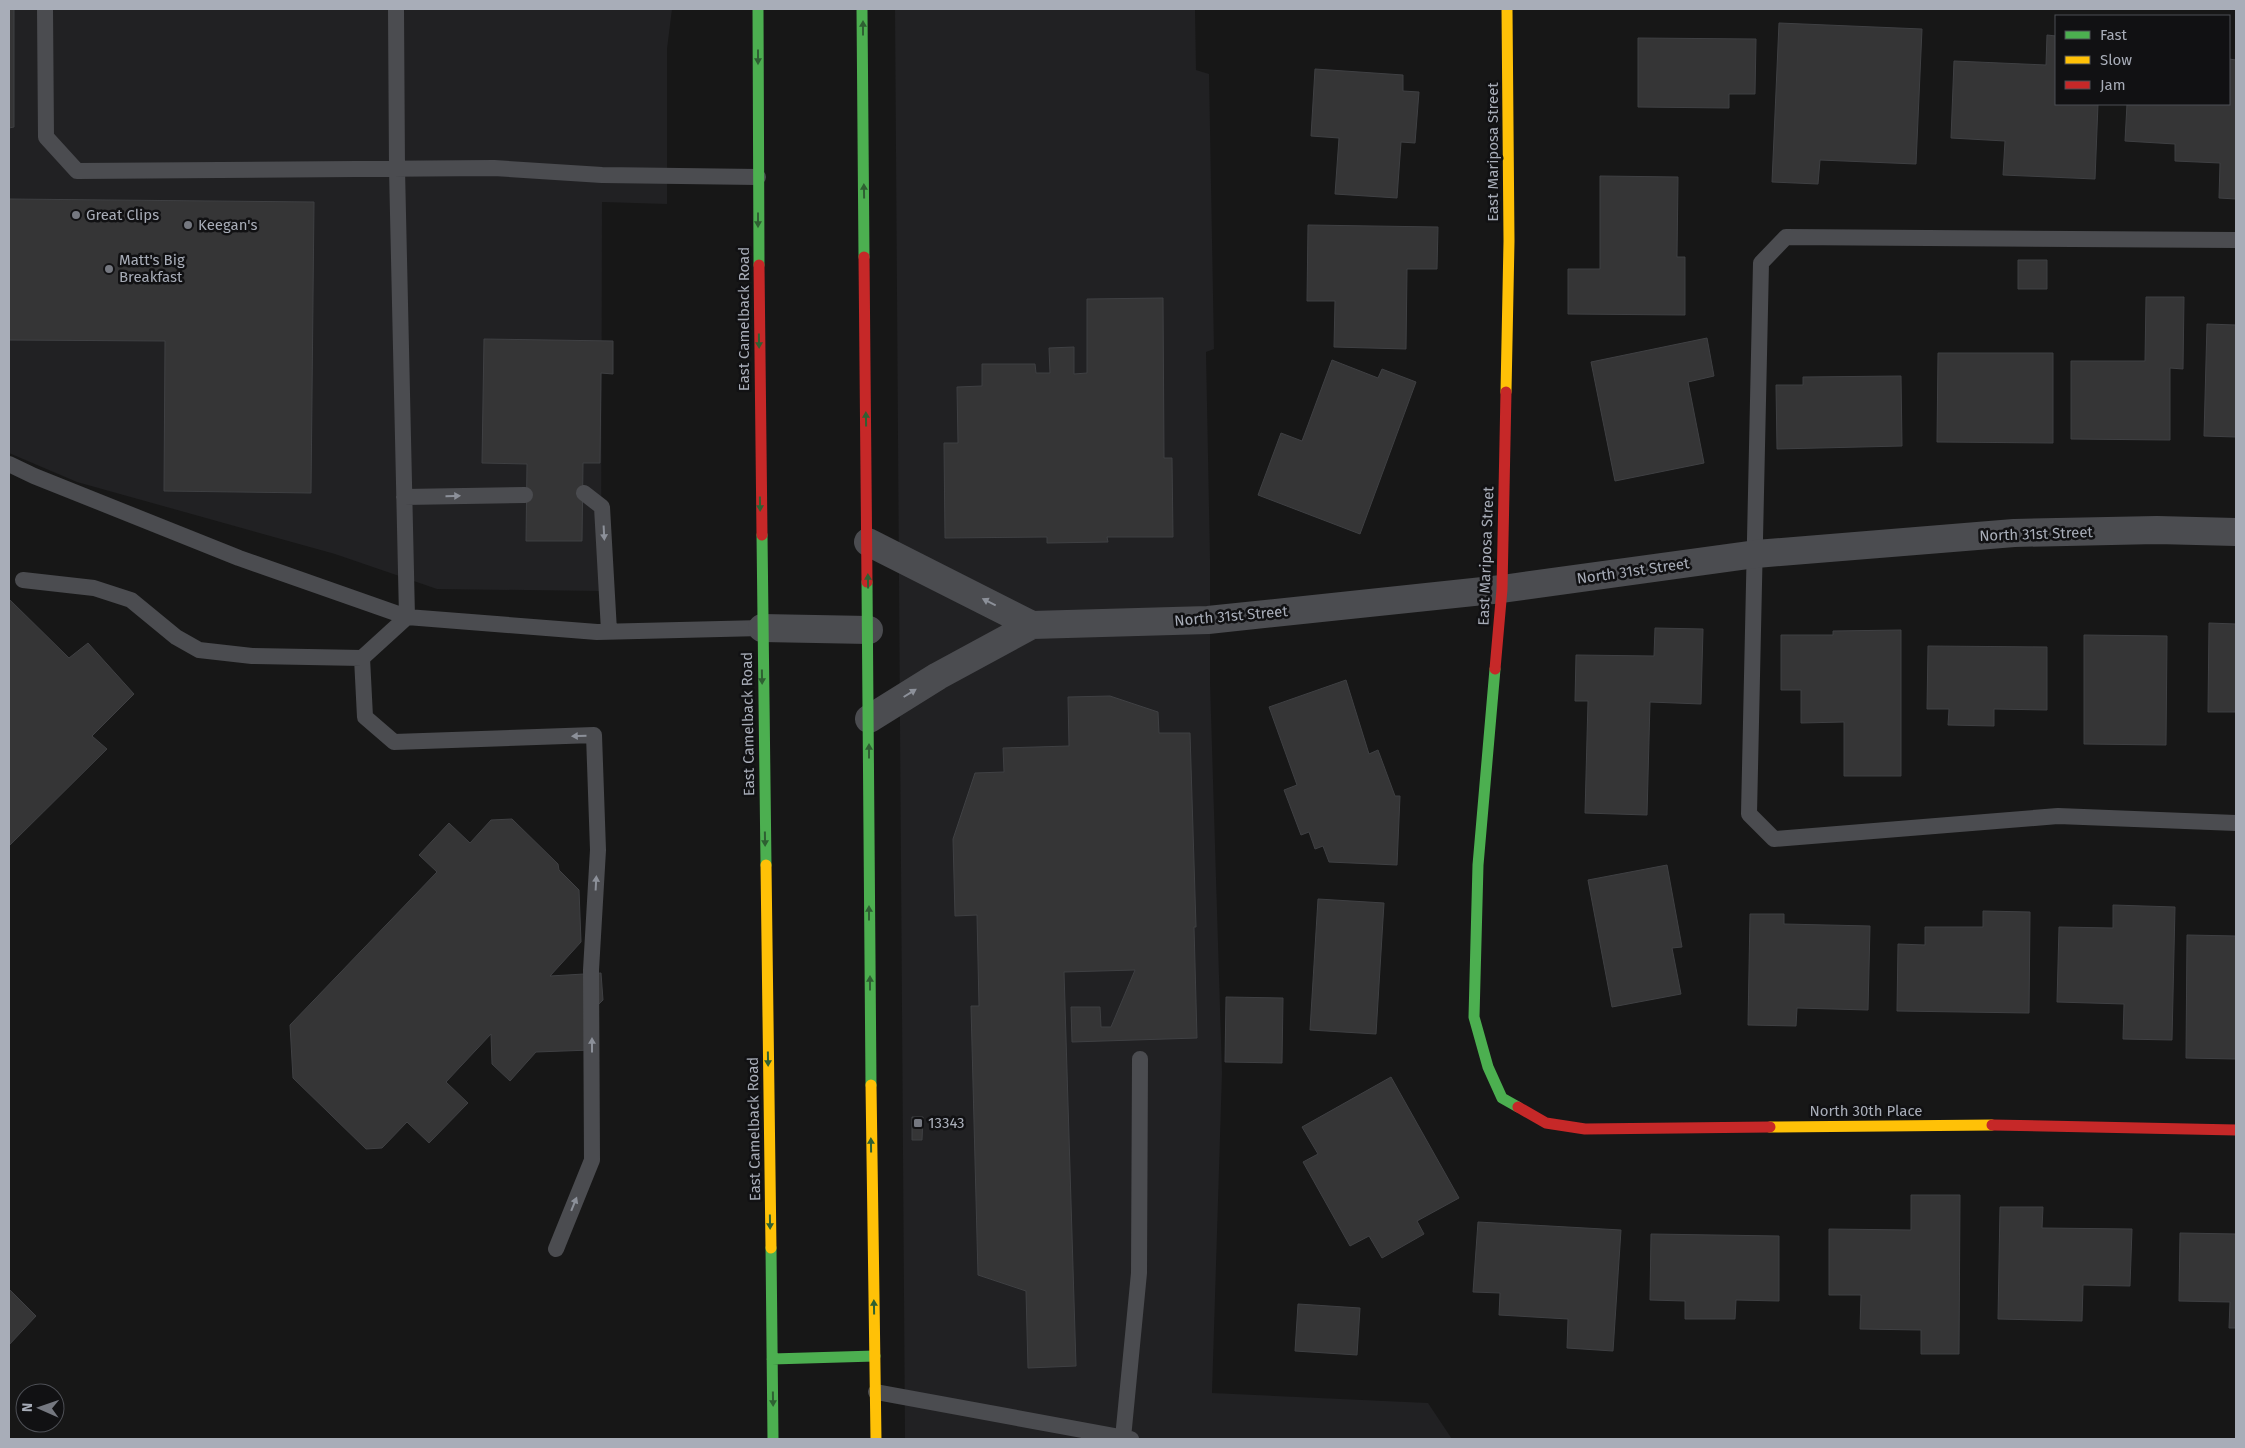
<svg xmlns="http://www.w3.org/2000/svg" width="2245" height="1448" viewBox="0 0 2245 1448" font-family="'Fira Sans',sans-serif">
<rect width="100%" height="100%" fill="#171717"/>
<path fill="#212123" d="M9 9H672L667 49V204L602 202 601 591 437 589 335 554 77 482 9 453Z
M895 9H1195L1196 70 1209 74 1214 349 1206 352 1210 559V682L1222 1073 1212 1393 1428 1403 1452 1439H905Z"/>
<path fill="#353536" stroke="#3f4043" d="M9 9H14V127L9 128Z
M1779 23 1922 29 1916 164 1820 160 1818 184 1772 182Z
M2047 35 2056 36V104H2098L2095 179 2003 175 2005 141 1951 138 1954 61 2046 65Z
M1638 38 1756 39 1755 94H1729V108L1638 107Z
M2229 59 2236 60V199L2219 198 2220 163 2175 161V144L2125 141 2127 104H2229Z
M1315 69 1403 75V91L1419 92 1415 143 1401 142 1397 198 1335 194 1339 138 1311 136Z
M1600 176 1678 177 1677 257H1685V315L1568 314V269H1600Z
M9 199 314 202 311 493 164 491 165 341 9 340Z
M1308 225 1438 227 1437 269H1407L1406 349 1334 347 1335 301H1307Z
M2018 260H2047V289H2018Z
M2146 297H2184L2183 369 2170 368V440L2071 439V361H2145Z
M1163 298 1164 458H1172L1173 537H1107L1108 542 1047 543V537L945 538 944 443H958L957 387 982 386V364H1035L1036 373H1050L1049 348 1074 347V374L1087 373V299Z
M2207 324 2236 325V437L2204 436Z
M1707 338 1714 376 1688 382 1704 463 1615 481 1591 362Z
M484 339 613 341V374L601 373 600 463H583L582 541H526L527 464 482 463Z
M1938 353H2053V443L1937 442Z
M1332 360 1378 378 1382 369 1416 382 1360 534 1258 495 1281 433 1302 441Z
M1901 376 1902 446 1777 449 1776 385H1803V377Z
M9 599 69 658 88 643 134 694 92 736 107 749 9 846Z
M2209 623 2236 624V712H2208Z
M1655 628 1703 629 1701 704 1650 702 1647 815 1585 813 1588 701H1575L1576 655 1654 656Z
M1901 630V776H1844V722L1801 723V690H1781V635H1833V631Z
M2084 635 2167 636 2166 745 2084 744Z
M1928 646 2047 647V710L1994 709V726L1948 725 1949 709H1927Z
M1346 680 1369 754 1378 750 1395 796H1400L1397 865 1329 862 1323 846 1315 849 1309 832 1301 835 1284 790 1297 785 1269 707Z
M1110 696 1158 712 1159 733H1190L1196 927H1194L1197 1038 1072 1042 1071 1007H1100L1101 1027H1111L1135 970 1064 972 1076 1366 1028 1368 1026 1291 978 1275 971 1006H979L977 915 955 916 953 839 975 773 1004 772 1003 748 1069 746 1068 697Z
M512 819 558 864 559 870 579 890 581 942 550 976 601 973 603 1000 589 1014 591 1050 536 1052 510 1081 492 1064 491 1034 446 1082 468 1103 429 1143 407 1122 382 1148 366 1149 293 1078 290 1025 437 872 419 855 449 823 470 843 491 820Z
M1667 865 1682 947 1672 948 1681 994 1612 1007 1588 880Z
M1318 899 1384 903 1376 1034 1310 1030Z
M2113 905 2175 907 2172 1040 2123 1039 2124 1004 2057 1002 2059 927 2113 928Z
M1983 911 2030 912 2029 1013 1897 1011 1898 944 1925 945V927H1983Z
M1750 914H1784V924L1870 926 1868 1010 1797 1008 1796 1026 1748 1025Z
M2187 935 2236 936V1059L2186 1058Z
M1226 997 1283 998 1282 1063 1225 1062Z
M1391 1077 1459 1198 1417 1221 1424 1234 1382 1258 1369 1236 1350 1246 1303 1162 1318 1154 1302 1127Z
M912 1117H923L922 1140H912Z
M1911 1195H1960L1959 1354H1921V1330L1860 1329 1861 1295H1829V1229L1911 1230Z
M2000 1207H2043L2042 1228 2132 1229 2130 1286 2083 1285 2082 1321 1998 1319Z
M1478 1222 1621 1230 1613 1351 1567 1348 1568 1319 1499 1315 1500 1293 1473 1292Z
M2180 1233 2236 1234V1328H2229L2230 1302 2179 1301Z
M1651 1234 1779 1236V1301L1736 1300 1735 1319H1685V1301L1650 1300Z
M9 1289 36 1316 9 1345Z
M1298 1304 1360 1308 1357 1355 1295 1351Z"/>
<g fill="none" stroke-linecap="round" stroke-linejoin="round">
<path stroke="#4b4c50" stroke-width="16" d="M45 9 46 137 77 171 494 168 602 175 758 177
M396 9 397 169 407 617 362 658 365 717 394 742 594 735 598 850 591 970 592 1160 556 1249
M2236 240 1786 237 1761 263 1749 814 1774 839 2058 816 2236 823
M9 464 34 476 239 558 407 617 597 632 762 628
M584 493 602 507 609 631
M404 497 525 495
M23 580 94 588 131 600 176 637 199 650 252 656 362 658
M876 1392 1131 1439
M1123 1438 1139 1273 1140 1059"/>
<path stroke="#4b4c50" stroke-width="28" d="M868 542 1032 625
M762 628 869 630
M869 719 938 676 1032 625 1208 620 1502 589 1756 554 2014 533 2157 530 2236 532"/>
<path stroke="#4caf50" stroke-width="11" d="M758 9 759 265
M862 9 864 257
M762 535 766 865
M867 582 871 1085
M1495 669 1478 865 1474 1017 1488 1067 1502 1098 1518 1107
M771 1248 773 1439
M772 1359 875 1356"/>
<path stroke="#ffc107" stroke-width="11" d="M1506 392 1509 241 1507 9
M766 865 771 1248
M871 1085 876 1439
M1770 1127 1992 1125"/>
<path stroke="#c62828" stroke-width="11" d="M864 257 867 582
M759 265 762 535
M1495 669 1502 589 1506 392
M1518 1107 1546 1123 1585 1129 1770 1127
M1992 1125 2236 1130"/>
</g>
<defs><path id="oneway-solid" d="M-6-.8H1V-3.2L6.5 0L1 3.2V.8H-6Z" transform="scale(1.25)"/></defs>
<g fill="#2e6032">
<use href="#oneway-solid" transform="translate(863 28) rotate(-90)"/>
<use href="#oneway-solid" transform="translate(758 57) rotate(90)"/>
<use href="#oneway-solid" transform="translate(864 191) rotate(-91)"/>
<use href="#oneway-solid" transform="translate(758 220) rotate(90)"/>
<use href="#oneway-solid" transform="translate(759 341) rotate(89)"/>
<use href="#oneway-solid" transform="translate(866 419) rotate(-91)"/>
<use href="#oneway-solid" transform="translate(760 504) rotate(89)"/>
<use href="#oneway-solid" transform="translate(868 581) rotate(-91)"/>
<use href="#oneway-solid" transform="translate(762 677) rotate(89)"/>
<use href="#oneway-solid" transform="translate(869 751) rotate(-90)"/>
<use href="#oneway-solid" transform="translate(765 839) rotate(89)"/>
<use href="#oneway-solid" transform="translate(869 913) rotate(-90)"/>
<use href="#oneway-solid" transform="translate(870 983) rotate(-90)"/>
<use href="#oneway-solid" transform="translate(768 1059) rotate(89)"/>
<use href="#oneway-solid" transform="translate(871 1145) rotate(-91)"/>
<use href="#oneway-solid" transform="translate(770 1222) rotate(89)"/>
<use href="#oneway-solid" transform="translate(874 1307) rotate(-91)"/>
<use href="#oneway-solid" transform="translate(773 1399) rotate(89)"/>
</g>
<g fill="#8c9099">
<use href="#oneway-solid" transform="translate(453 496) rotate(-1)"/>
<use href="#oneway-solid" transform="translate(604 533) rotate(87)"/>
<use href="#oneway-solid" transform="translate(989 602) rotate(-153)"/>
<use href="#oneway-solid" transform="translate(910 693) rotate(-32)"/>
<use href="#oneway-solid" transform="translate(579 736) rotate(178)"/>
<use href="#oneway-solid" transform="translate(596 883) rotate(-87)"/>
<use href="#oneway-solid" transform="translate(592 1045) rotate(-90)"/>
<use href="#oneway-solid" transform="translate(574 1204) rotate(-68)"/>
</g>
<g fill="#757880" stroke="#111113" stroke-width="2">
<circle cx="76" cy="215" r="5"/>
<circle cx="188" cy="225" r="5"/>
<circle cx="109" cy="269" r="5"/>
<rect x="913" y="1118" width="10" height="10" rx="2.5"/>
</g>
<g text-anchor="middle" stroke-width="5" stroke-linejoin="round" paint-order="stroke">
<g font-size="15" fill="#a8adb8" stroke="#111113">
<text transform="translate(1493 152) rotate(-90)" y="5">East Mariposa Street</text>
<text transform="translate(744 319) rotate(-90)" y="5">East Camelback Road</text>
<text transform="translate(2036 534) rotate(-2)" y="5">North 31st Street</text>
<text transform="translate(1486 556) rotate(-88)" y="5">East Mariposa Street</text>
<text transform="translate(1633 571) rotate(-8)" y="5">North 31st Street</text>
<text transform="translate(1231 616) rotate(-5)" y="5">North 31st Street</text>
<text transform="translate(748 724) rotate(-91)" y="5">East Camelback Road</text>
<text x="1866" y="1116">North 30th Place</text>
<text transform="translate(754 1129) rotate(-91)" y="5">East Camelback Road</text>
</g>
<g font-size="15" fill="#a8adb8" stroke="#111113" text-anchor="start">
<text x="86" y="220">Great Clips</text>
<text x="198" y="230">Keegan's</text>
<text x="119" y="265">Matt's Big<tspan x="119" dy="17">Breakfast</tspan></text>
<text x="928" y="1128">13343</text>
</g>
</g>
<rect width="2245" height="1448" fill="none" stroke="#a8adb8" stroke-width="20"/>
<rect x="2055" y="15" width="175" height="90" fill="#111113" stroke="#4d4f55"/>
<rect x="2065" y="31" width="25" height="8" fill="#4caf50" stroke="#4d4f55"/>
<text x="2100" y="40" font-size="15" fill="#a8adb8">Fast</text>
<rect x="2065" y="56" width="25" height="8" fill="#ffc107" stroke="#4d4f55"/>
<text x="2100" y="65" font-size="15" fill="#a8adb8">Slow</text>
<rect x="2065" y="81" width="25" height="8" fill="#c62828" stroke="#4d4f55"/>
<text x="2100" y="90" font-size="15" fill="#a8adb8">Jam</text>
<g transform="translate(40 1408) rotate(272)"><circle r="24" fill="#111113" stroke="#4d4f55"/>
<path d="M0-4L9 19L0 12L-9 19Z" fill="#757880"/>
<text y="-8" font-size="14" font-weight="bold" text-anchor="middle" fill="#a8adb8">N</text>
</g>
</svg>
